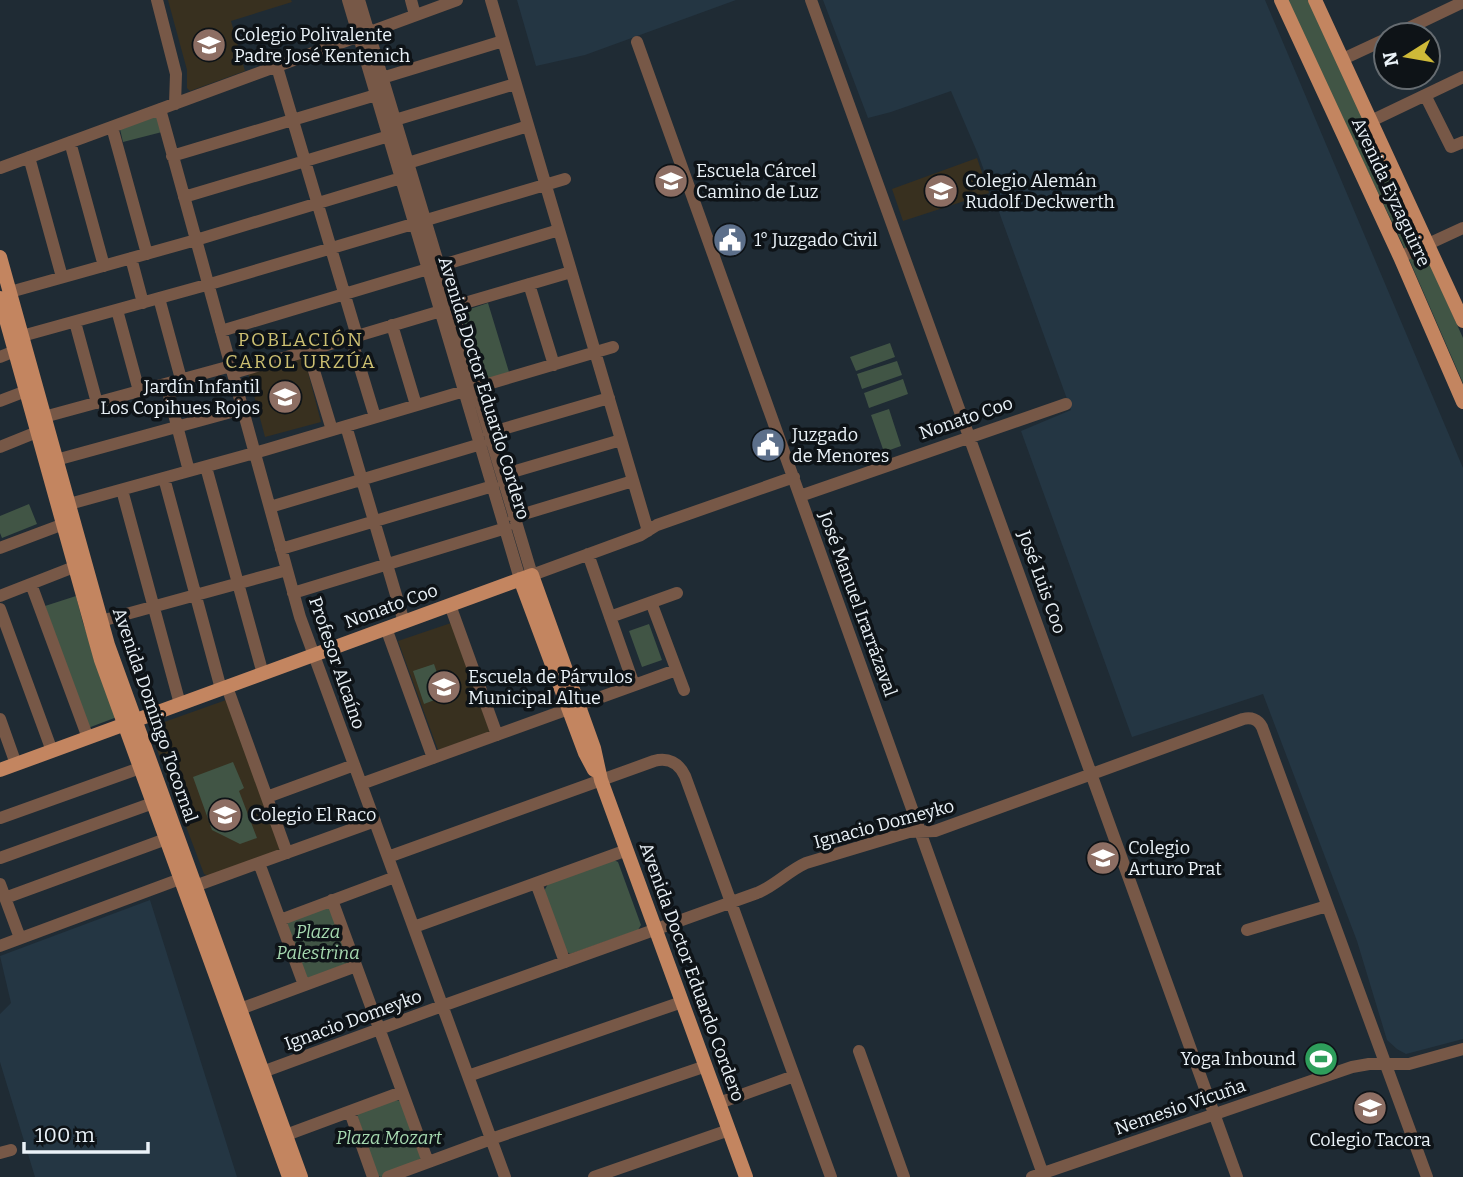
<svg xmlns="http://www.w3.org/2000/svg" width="1463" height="1177" viewBox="0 0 1463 1177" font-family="Bitter,serif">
<rect width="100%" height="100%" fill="#1f2b34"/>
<path fill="#38301f" d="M168 0H291L292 2 231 21 245 71 190 91 187 88V70Z
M977 158 989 193 903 221 892 189Z
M304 357 321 422 265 437 248 373Z
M451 623 490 732 438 750 398 641Z
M226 700 281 846 277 853 211 877 204 874 150 731 153 726Z"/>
<path fill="#243643" d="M517 0H736L585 55 536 66Z
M823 0H1265L1463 468V1039L1406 1054 1397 1049 1387 1040 1357 941 1263 694 1132 737 1021 431 1071 410 978 154 951 91 891 112 868 118Z
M150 900 237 1177H35L0 1062V1014L11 1003 0 956Z"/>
<path fill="#415545" d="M1286 0H1312L1463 338V383L1402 243Z
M157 116 162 132 123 142 120 129Z
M488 303 509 372 483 381 461 312Z
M890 343 895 357 856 371 850 357Z
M897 361 902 375 862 389 857 374Z
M903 379 908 394 869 408 864 393Z
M889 409 901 446 884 452 871 415Z
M29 504 37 524 2 538 0 533V516Z
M76 596 83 623 117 717 88 728 45 606Z
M649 624 662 660 642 667 629 631Z
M434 664 445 696 424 704 413 671Z
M233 762 244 788 239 791 257 838 240 844 212 830 193 777Z
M614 860 618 862 641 925 638 930 570 954 566 951 544 891 548 884Z
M328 904 352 961 306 980 286 919Z
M396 1100 401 1101 422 1158 381 1177 376 1175 357 1114Z"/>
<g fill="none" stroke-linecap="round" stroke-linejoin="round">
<path stroke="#775847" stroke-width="12" d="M157 0 176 74 175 104
M348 0 520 579
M359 0 532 575 641 535 657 525 794 477
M411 0 415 15
M491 0 648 531
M811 0 1237 1177
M1394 35 1463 2
M637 42 1044 1177
M1343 59 1386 39
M277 67 357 336
M382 78 503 41
M1425 95 1451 147 1463 142
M160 109 300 617 505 1177
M395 120 515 84
M1371 121 1463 77
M112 127 147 254
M70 142 104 266
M172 156 376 95
M29 157 62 277
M408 163 528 126
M0 168 457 0
M184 197 389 136
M1400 257 1463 228
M131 258 143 303
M439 266 559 230
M529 284 554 365
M10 292 196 240 401 178
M159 298 181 379
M451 307 571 272
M117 310 139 391
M75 322 97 403
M392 325 416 405
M221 331 428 269
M22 336 217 282 565 179
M351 338 375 417
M308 351 332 430
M0 357 15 351
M233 373 441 311
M166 384 189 471
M0 401 26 391
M44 417 231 366
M346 426 404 622
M489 433 609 398
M0 447 37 432
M56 460 242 409
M206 467 263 674
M502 475 621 440
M164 478 221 689
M122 490 180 704
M800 496 1066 404
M62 506 265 450 613 347
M270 507 481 444
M514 517 633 481
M0 548 69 522
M281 549 493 486
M588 554 634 685
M31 584 88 738
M293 593 506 528
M0 596 74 567
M651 602 684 690
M450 605 497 735
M0 609 52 751
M610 617 677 593
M101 621 287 570
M386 628 433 758
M227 687 287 853
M0 719 16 764
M361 784 676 670
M267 797 354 765
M0 818 140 768
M388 857 654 761C668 757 679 763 685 776L831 1177
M0 858 153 803
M259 863 304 985
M536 883 565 962
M0 884 20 938
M195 886 375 821
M5 898 166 839
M332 900 428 1162
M280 920 395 877
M414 927 627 850
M1247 930 1327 906
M0 946 180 879
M240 1009 356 966
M859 1051 904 1177
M257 1074 442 1006 757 893C775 886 788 871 806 863L909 832 935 831 1243 719C1251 717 1258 719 1262 727L1427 1177
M468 1076 682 1002
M719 1103 794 1076
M350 1112 373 1177
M286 1135 402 1092
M0 1153 11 1150
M388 1177 491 1139 706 1066
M594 1177 729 1130
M1032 1177 1352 1067 1369 1064H1409L1463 1049"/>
<path stroke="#c38560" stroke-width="14" d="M1281 0 1400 257 1463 402
M1315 0 1463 321
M0 257 108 645 301 1177
M0 298 101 660 289 1177
M520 579 585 753 594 770
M0 770 532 575 594 748 601 780 746 1177"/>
</g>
<defs>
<g id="school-disc" transform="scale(1.75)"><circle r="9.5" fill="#8d6e63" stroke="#0e1317"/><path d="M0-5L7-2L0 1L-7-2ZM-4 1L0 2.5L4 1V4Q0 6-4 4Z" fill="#fff"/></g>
<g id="civic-disc" transform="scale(1.75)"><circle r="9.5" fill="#5c6f8a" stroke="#0e1317"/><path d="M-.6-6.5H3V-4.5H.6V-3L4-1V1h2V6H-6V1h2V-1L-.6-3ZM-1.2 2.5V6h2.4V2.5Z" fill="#fff"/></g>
<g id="stadium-disc" transform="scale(1.75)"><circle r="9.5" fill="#2e9e5b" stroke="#0e1317"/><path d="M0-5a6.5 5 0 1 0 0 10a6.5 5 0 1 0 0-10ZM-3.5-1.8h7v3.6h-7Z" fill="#fff"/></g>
</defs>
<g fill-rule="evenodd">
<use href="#school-disc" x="209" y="45"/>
<use href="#school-disc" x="671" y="181"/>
<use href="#school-disc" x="941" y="191"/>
<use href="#civic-disc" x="730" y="240"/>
<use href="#school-disc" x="285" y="397"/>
<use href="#civic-disc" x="768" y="445"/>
<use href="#school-disc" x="444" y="687"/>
<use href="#school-disc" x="225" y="815"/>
<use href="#school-disc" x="1103" y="858"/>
<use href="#stadium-disc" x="1321" y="1059"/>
<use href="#school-disc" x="1370" y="1108"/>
</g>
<g text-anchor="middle" stroke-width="7" stroke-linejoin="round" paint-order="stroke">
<g font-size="18" fill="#eaf2f8" stroke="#0e1317" text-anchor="start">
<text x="234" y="41">Colegio Polivalente<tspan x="234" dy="21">Padre José Kentenich</tspan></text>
<text x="696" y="177">Escuela Cárcel<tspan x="696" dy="21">Camino de Luz</tspan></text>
<text x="965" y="187">Colegio Alemán<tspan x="965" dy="21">Rudolf Deckwerth</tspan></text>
<text x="754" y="246">1° Juzgado Civil</text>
<text x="260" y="393" text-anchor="end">Jardín Infantil<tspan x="260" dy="21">Los Copihues Rojos</tspan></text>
<text x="792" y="441">Juzgado<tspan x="792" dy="21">de Menores</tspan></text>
<text x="468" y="683">Escuela de Párvulos<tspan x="468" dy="21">Municipal Altue</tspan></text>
<text x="250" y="821">Colegio El Raco</text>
<text x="1128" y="854">Colegio<tspan x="1128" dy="21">Arturo Prat</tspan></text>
<text x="1296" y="1065" text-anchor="end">Yoga Inbound</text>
<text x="1370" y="1146" text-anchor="middle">Colegio Tacora</text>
</g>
<g font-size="18" fill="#eaf2f8" stroke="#0e1317">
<text transform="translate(1391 192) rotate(65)" y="6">Avenida Eyzaguirre</text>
<text transform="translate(484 388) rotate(73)" y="6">Avenida Doctor Eduardo Cordero</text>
<text transform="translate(966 418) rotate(-19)" y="6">Nonato Coo</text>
<text transform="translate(1042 582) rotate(70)" y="6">José Luis Coo</text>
<text transform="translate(858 604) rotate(70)" y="6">José Manuel Irarrázaval</text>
<text transform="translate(391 606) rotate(-20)" y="6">Nonato Coo</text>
<text transform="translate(337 663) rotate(71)" y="6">Profesor Alcaíno</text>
<text transform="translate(155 715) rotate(71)" y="6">Avenida Domingo Tocornal</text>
<text transform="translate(884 824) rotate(-15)" y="6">Ignacio Domeyko</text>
<text transform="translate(692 972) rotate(70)" y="6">Avenida Doctor Eduardo Cordero</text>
<text transform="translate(353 1020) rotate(-20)" y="6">Ignacio Domeyko</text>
<text transform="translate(1180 1107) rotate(-19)" y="6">Nemesio Vicuña</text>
</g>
<g font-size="18" font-style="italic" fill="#a6d9b0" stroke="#0e1317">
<text x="318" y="938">Plaza<tspan x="318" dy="21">Palestrina</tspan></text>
<text x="389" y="1144">Plaza Mozart</text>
</g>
<g font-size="19" letter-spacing="2" fill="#cdc072" stroke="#0e1317">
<text x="301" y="346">POBLACIÓN<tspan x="301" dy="22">CAROL URZÚA</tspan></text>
</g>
</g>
<g transform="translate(1407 56) rotate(259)"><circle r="33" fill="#0e1317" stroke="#666c71" stroke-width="2"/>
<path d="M0-5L12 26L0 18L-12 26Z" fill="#ceb938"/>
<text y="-10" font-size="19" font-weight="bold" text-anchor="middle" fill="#eaf2f8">N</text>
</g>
<path d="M24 1142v10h124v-10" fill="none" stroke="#eaf2f8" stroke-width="3.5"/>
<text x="35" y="1142" font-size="21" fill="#eaf2f8" stroke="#0e1317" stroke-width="5" paint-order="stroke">100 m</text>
</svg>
